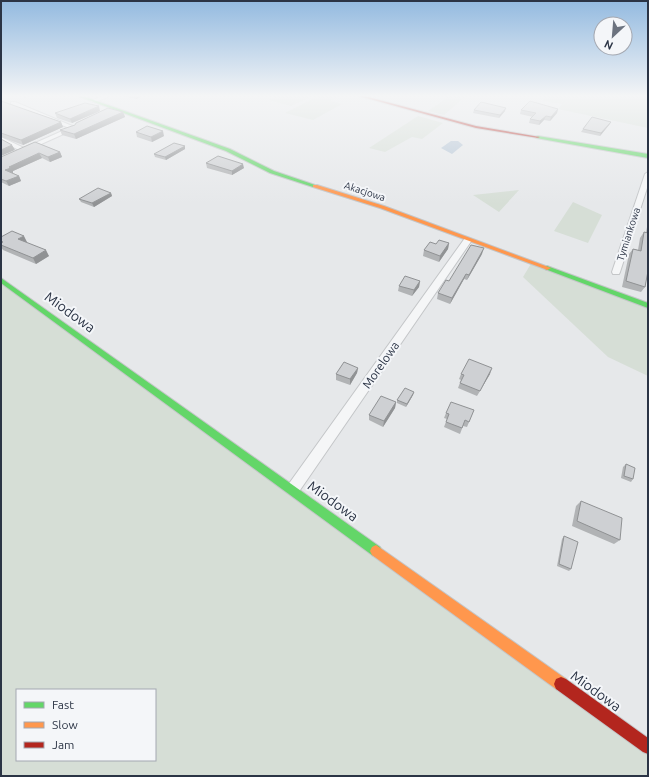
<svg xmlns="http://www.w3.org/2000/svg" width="649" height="777" viewBox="0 0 649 777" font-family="Ubuntu,sans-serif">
<rect width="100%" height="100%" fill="#e6e8ea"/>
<path fill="#d6ded6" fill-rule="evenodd" d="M280 95H315L291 106 269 100Z
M320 95H340L330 101 342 104 313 120 285 113Z
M451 95H467L444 115 428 111Z
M547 95H648V128L558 109 562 104 542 101Z
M418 116 443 123 422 139 412 137 385 152 369 148Z
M519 190 499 212 473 195Z
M573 202 602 215 588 243 554 231Z
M532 262 648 306V376L608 357 523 277Z
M1 280 648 746V776H1ZM17 690H155V760H17Z"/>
<path fill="#b4c4d5" d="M451 141H458L463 145 452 154 441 148Z"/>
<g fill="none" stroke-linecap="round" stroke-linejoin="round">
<g stroke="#c4c6c8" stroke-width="2">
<path id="street" d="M105 95H112L95 102 90 101Z
M11 102H15L77 128 1 162V158L19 150 1 141V137L24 148 69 128 11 104Z
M648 172V185L620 272 619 274H613L612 272 645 174Z
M465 238 472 240 298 493 293 495 288 493 286 489 288 485Z"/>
</g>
<g stroke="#c4c6c8" stroke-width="2">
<path id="fast" d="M75 95H80L230 149 274 171 318 186 313 187 270 173 226 151Z
M538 136 648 154V158L536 138V137Z
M547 266 648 303V308L545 269V267Z
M1 278 380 547 382 551 380 555 376 557 372 555 1 283Z"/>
</g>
<g stroke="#c4c6c8" stroke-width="2">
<path id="slow" d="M313 185H317L384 206 551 268 547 270 545 269 380 208 313 187Z
M376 545 566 679 568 684 566 689 561 691 556 689 372 555 370 551 372 547Z"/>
</g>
<g stroke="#c4c6c8" stroke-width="2">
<path id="jam" d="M355 95H361L476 126 540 137 538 138 476 128Z
M561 677 566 679 648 738V754L643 752 556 689 554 684 556 679Z"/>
</g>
<path stroke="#c5c6ca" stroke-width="1" stroke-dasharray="1.5 1.5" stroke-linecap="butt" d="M21 99 33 95"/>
<use href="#street" fill="#f5f6f7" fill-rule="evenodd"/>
<use href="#fast" fill="#63d668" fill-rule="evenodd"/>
<use href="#slow" fill="#ff974d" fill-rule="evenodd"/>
<use href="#jam" fill="#b3261e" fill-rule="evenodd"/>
</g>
<path fill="#b1b3b5" d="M119 95H145L136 99Z
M1 101 61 122 63 127 23 145 1 137Z
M558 109 557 113 550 121 544 120 539 125 529 123 530 119 533 117 520 114 521 110Z
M474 110 505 111 499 118 473 113Z
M100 111 72 123 57 118 55 113Z
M123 112 125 117 76 139 62 135 60 130Z
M611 122 609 125 600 136 581 132 583 129Z
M136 132 164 136 152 142 137 137Z
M35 142 60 152 62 157 50 162 42 158 13 171V173L19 176 21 181 9 186 1 182V157Z
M185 146V149L166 160 155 157 154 154Z
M206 163 244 168 232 175 207 168Z
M111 193 112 196 94 207 81 202 79 199Z
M648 221V271L645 287 641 292 622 287 629 254 633 249 638 250 640 238 644 232 646 233Z
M1 237 27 242H26L49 256 36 264 3 250 1 247Z
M449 243 448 249 439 262 423 256 424 250 436 244Z
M482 254 467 280 464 279 450 304 437 299 438 293 449 281Z
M420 281 419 287 412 296 398 291 399 286Z
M358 368 357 373 350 385 336 380V374Z
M461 374H490L477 396 458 388 461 380 459 379Z
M414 392 413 395 406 407 397 403V400Z
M396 402 395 408 383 427 369 420V415Z
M474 410 467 427 463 426 460 434 444 427 447 419 444 418 446 413Z
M626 464 633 479 631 482 621 478 623 467Z
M581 501 620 540 614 544 572 526 576 506Z
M564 536 571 569 569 571 557 566 562 539Z"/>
<path fill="#909294" d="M135 95H145L136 99Z
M99 106 100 111 72 123 70 119Z
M506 108 505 111 499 118 500 115Z
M558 109 557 113 550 121 551 117Z
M123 112 125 117 76 139 74 134Z
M546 116 544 120 539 125 540 121Z
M61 122 63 127 23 145 21 140Z
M611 122 609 125 600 136 601 133Z
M163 131 164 136 152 142 151 137Z
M12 145 15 150 1 156V150Z
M185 146V149L166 160 165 157Z
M60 152 62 157 50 162 48 157Z
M39 153 42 158 13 171V173L8 175 5 170 9 167Z
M243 164 244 168 232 175V171Z
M19 176 21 181 9 186 6 181Z
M111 193 112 196 94 207 92 203Z
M24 236 27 242 21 245 18 239Z
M449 243 448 249 439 262 440 256Z
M484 248 482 254 467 280 469 275Z
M46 250 49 256 36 264 33 258Z
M466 274 464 279 450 304 452 298Z
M420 281 419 287 412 296 414 290Z
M358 368 357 373 350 385V379Z
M492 368 490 374 477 396 480 391Z
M414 392 413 395 406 407 407 404Z
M396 402 395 408 383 427 384 421Z"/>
<path fill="#ced0d3" stroke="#909294" d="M1 101 61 122 21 140 1 133Z
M530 101 558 109 551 117 546 116 540 121 530 119 536 113 521 110Z
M481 102 506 108 500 115 474 110Z
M85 103 99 106 70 119 55 113Z
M108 108 123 112 74 134 60 130 75 125 76 123Z
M592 117 611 122 601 133 583 129Z
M147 126 163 131 151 137 136 132Z
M1 139 12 145 1 150Z
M35 142 60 152 48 157 39 153 9 167 11 168 5 170 19 176 6 181 1 179V157Z
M174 143 185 146 165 157 154 154Z
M218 156 243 164 232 171 206 163Z
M98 188 111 193 92 203 79 199Z
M12 231 24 236 18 239 46 250 33 258 1 245V243L3 242 1 241V237Z
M644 232 648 233V232V271L645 287 626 281 633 249 641 251Z
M439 240 449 243 440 256 424 250 430 242 436 244Z
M471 245 484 248 469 275 466 274 452 298 438 293 446 280 449 281Z
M405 276 420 281 414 290 399 286Z
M469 359 492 368 480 391 460 383 464 375 461 374Z
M344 362 358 368 350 379 336 374Z
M405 388 414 392 407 404 397 400Z
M381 396 396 402 384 421 369 415Z
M451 402 474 410 469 422 465 420 462 428 446 422 449 414 446 413Z
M626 464 635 468 633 479 624 476Z
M581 501 622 518 620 540 577 521Z
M564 536 578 542 571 569 559 564Z"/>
<linearGradient id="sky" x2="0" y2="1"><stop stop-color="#93bae0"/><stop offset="0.47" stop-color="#f4f5f6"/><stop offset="1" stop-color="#f4f5f6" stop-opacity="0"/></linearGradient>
<rect width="649" height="204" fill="url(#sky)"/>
<g text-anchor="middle" stroke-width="4" stroke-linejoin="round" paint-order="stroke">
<g font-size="10" fill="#2b3445" stroke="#f4f6f9">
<text transform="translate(365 191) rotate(18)" y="4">Akacjowa</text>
<text transform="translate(628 234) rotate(-72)" y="4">Tymiankowa</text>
</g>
<g font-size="12" fill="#2b3445" stroke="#f4f6f9">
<text transform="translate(381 365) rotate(-55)" y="4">Morelowa</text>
</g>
<g font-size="14" fill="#2b3445" stroke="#f4f6f9">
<text transform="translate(70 312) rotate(36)" y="5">Miodowa</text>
<text transform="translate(333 501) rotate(36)" y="5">Miodowa</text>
<text transform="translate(596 691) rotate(36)" y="5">Miodowa</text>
</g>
</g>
<rect width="649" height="777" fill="none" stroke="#2b3445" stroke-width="4"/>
<rect x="16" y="689" width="140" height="72" fill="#f4f6f9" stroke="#a4a8b1"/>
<rect x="24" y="702" width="20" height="6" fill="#63d668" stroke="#a4a8b1"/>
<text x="52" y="709" font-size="12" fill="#2b3445">Fast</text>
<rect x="24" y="722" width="20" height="6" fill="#ff974d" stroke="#a4a8b1"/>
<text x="52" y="729" font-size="12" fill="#2b3445">Slow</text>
<rect x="24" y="742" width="20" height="6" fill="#b3261e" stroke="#a4a8b1"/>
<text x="52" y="749" font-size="12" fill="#2b3445">Jam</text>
<g transform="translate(613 36) rotate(206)"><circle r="19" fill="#f4f6f9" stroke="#a4a8b1"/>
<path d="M0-3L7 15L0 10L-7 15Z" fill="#6c737f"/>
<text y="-6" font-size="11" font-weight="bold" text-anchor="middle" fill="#2b3445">N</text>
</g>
</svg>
